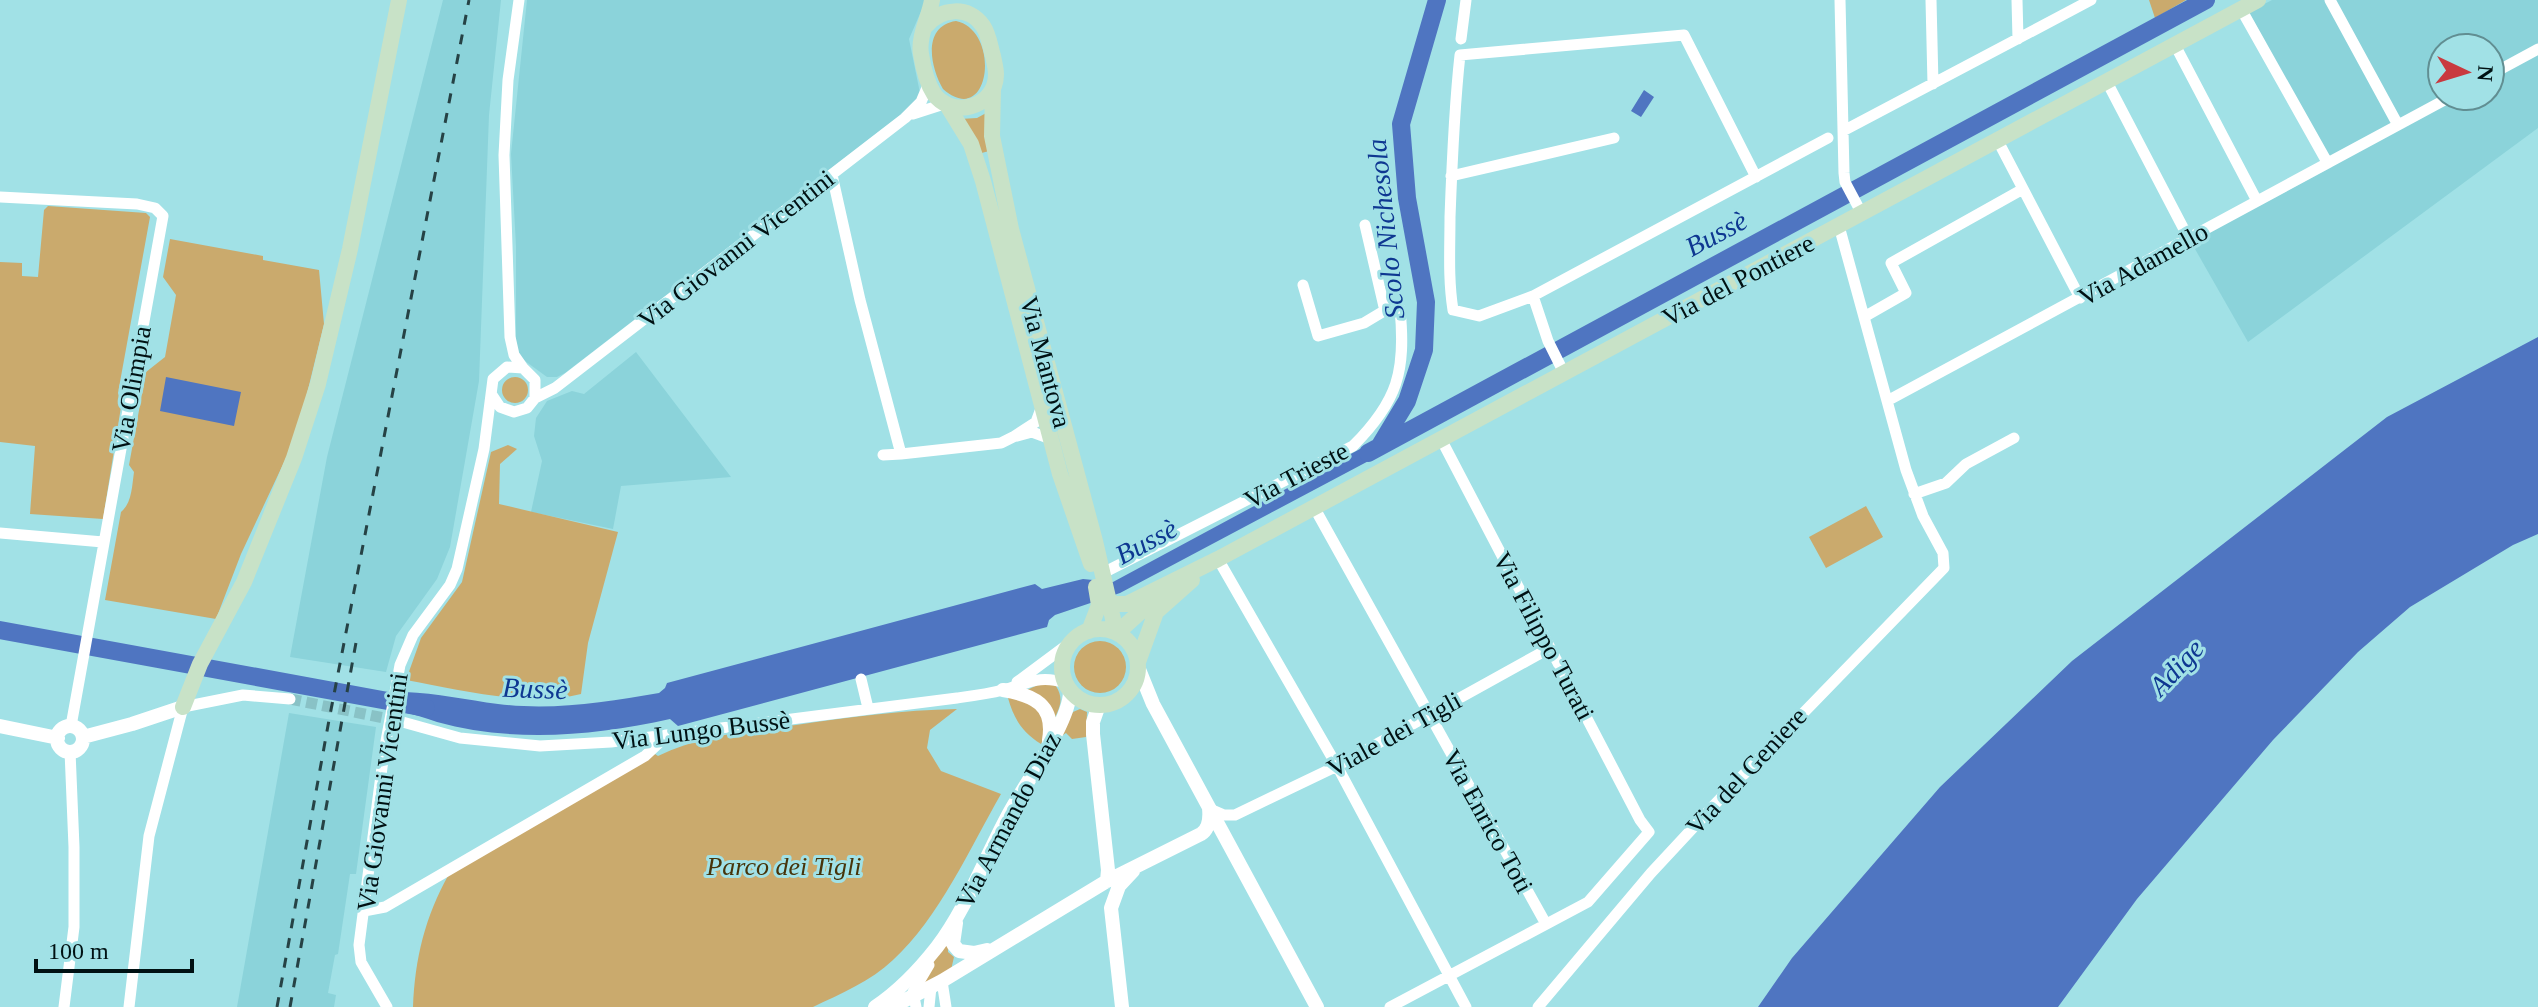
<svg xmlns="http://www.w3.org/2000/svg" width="2538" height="1007" viewBox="0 0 2538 1007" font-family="'Times New Roman',serif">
<rect width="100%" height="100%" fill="#a1e1e6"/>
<path fill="#8bd3da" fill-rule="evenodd" d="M443 0H501L489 115 479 381 450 547 437 579 396 636 386 672 290 657 327 457Z
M527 0H926L909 39 920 93 915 103 895 119 565 373 557 377H547L525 361 517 352 516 342V246L511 154Z
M2272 0H2538V128L2248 342 2191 242 2332 167 2249 12ZM2442 48H2490V96H2442Z
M636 352 731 477 621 486 613 529 531 512 542 461 534 436 536 418 547 401 572 391 584 394Z
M289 713 376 727 356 874H350L338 954 335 955 328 993 336 995 334 1007H237Z"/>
<path fill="#caaa6d" d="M2149 0H2186L2155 18Z
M956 21C1002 31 990 130 943 89 930 67 922 26 956 21Z
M988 112 989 151 978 154 960 119 977 118Z
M48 206 146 213 150 217 118 393 121 407 103 519 30 514 35 446 0 442V262L22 263V276L38 277 44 210Z
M170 239 263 256V260L319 270 324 324 302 414 293 443 241 554 216 619 105 600 121 512C132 503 132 486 134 472L129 465 146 372 165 357 176 295 163 277Z
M502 390a13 13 0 1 1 26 0a13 13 0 1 1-26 0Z
M508 445 517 449 500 464 499 504 618 532 588 643 581 694C528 707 460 690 406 680L421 638 462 582 491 452Z
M1866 506 1883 537 1826 568 1809 537Z
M1074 667a26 26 0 1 1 52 0a26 26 0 1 1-52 0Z
M1044 682 1056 686C1064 699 1060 707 1054 720L1027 690Z
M1020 697 1042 713 1045 735 1041 744C1022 732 1014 719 1008 698Z
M957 709 930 730 927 748 941 771 1001 794C970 848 939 918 893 960 871 981 840 994 813 1007H413C415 958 425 917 449 874L655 754 658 756C702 735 749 731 796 725 850 717 902 710 957 709Z
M1080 709 1087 712 1086 737 1072 739 1066 733 1060 737 1073 712Z
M948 937V952L954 957 951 970 919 986Z"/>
<path fill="#4f75c1" d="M1644 90 1654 97 1641 117 1631 111Z
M2538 337V534L2513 545 2410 607 2358 652 2273 740 2137 899 2058 1007H1758L1792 958 1940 787 2072 661 2387 417Z
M166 377 241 392 234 426 160 411Z
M1386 435 1393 448 1120 593 1055 615 1049 620 1047 627 678 726 670 719C594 736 513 743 437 722 425 718 414 714 401 712L405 692C437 693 467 700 498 704 553 711 606 702 659 693L665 688 667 683 1035 584 1042 589 1083 579 1113 582Z"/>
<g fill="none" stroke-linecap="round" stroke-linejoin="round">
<path stroke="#4f75c1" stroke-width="18" d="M1381 444 1407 401 1424 350 1426 302 1407 198 1401 124 1437 0
M1368 453 2206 0
M0 630 426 708"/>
<path stroke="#89c2c6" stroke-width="11" stroke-dasharray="11 5.5" stroke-linecap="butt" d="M290 699 399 721"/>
<path stroke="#fff" stroke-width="11" d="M519 0 508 80 504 155 510 337 514 355 523 368
M1840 0 1844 173 1845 182 1862 214
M1931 0 1933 84
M2017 0 2018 39
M2330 0 2398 125
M2241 9 2327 162
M1461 39 1466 0
M2175 45 2257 201
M2490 75 2538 49
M2107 82 2189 239
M913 114 944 104
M1843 131 2091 0
M1998 141 2080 298
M832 175 860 300 901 454 1001 443 1013 437
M1451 176 1614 138
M0 197 137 204 155 208 163 216 71 726
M1365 225 1385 311
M1533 296 1479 316 1453 310C1448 279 1450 248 1450 217 1452 162 1454 109 1460 55L1684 35 1756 177
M1864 317 1906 293 1891 263 2023 189
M1564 373 1548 341 1533 296 1828 138
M492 395 500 407 514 412 527 408 535 398 555 388 905 118 921 102 929 83
M1887 401 2452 96
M1042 406 1036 422 1013 437 1032 432 1051 439
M883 455 901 454
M1914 494 1946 483 1966 464 2014 438
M1314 507 1546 924
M0 533 103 542
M1218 559 1337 766 1466 1007
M1103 573 1353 446C1398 401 1406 371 1400 309L1389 308 1364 323 1318 336 1303 285
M861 679 868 708
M1017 682 1071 642
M399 721 460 738 540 746 611 742 957 698C972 696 988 694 1003 690 1027 684 1039 674 1065 683
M1210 809 1224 815H1235L1337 766 1550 648
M364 911 385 907 645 756 661 741V736
M942 981 946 1007
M64 1007 74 927V847L70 751
M129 1007 149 836 183 707 243 695 290 699
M387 1007 361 962 359 945 384 752 400 665 413 635 450 585 457 569 484 449 493 379 507 367 523 368 535 380V398
M916 1007 913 992 929 965
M929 1007 931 987
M1390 1007 1588 902 1649 832 1640 820 1441 439
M1538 1007 1651 873 1717 802 1944 568 1943 553 1923 516 1906 470 1839 226"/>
<path stroke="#fff" stroke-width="14" d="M1138 667 1153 704 1317 1007
M1003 690C1034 695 1055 705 1049 740
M1099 705 1093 722V734L1108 870 1107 881
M0 726 58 738
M57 739a13 13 0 1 1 26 0a13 13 0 1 1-26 0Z
M83 737 132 724 183 707
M956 923 953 944 959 951 974 953 987 950
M875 1007C899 991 919 970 937 947 966 909 984 860 1007 817 1023 786 1070 723 1070 691
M892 1007 942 981 1107 881 1201 834C1209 829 1210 818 1209 808
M1122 1007 1111 908 1119 886 1133 871"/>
<path stroke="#c8e2c7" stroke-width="16" d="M926 26C941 8 969 5 983 26 989 35 990 46 993 56 995 66 998 75 994 86 985 110 950 116 934 94 927 83 923 67 921 54 918 36 929 18 932 0
M993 89 992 136 1011 229 1095 541 1116 632
M947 105 971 144 983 181 1060 474 1091 564
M1108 600 1115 604H1127L1218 559 2258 0
M1062 667a38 38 0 1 1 76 0a38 38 0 1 1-76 0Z
M1089 631 1099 605 1096 587
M1117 633 1159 595
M1138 662 1156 612 1192 580
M183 707 200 664 244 582 294 458 318 384 350 249 399 0"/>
<path stroke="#264245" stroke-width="3" stroke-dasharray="10 10" stroke-linecap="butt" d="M277 1007 329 720 469 0
M290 1007 357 637"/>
</g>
<g text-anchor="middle" stroke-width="6" stroke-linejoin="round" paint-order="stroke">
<g font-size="26" fill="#001113" stroke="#a1e1e6">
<text transform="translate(736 249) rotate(-38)" y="9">Via Giovanni Vicentini</text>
<text transform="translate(2143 264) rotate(-29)" y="9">Via Adamello</text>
<text transform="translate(1738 280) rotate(-28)" y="9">Via del Pontiere</text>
<text transform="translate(1046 362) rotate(75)" y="9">Via Mantova</text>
<text transform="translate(131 389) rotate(-80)" y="9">Via Olimpia</text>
<text transform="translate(1296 475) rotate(-28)" y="9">Via Trieste</text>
<text transform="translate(1544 636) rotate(62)" y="9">Via Filippo Turati</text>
<text transform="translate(701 730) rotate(-7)" y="9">Via Lungo Bussè</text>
<text transform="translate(1394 734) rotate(-29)" y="9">Viale dei Tigli</text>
<text transform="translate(1746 771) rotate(-47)" y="9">Via del Geniere</text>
<text transform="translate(382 792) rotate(-82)" y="9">Via Giovanni Vicentini</text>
<text transform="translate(1008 820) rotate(-62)" y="9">Via Armando Diaz</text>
<text transform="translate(1488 821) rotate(61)" y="9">Via Enrico Toti</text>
</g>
<g font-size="26" font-style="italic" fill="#47340a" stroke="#a1e1e6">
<text x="784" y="875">Parco dei Tigli</text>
</g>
<g font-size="28" font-style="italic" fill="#0e3791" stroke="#a1e1e6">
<text transform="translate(1385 229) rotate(-96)" y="10">Scolo Nichesola</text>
<text transform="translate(1716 233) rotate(-28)" y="10">Bussè</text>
<text transform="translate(1146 541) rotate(-28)" y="10">Bussè</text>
<text transform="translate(2176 667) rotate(-47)" y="10">Adige</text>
<text transform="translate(535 688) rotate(2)" y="10">Bussè</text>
</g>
</g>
<g transform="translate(2466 72) rotate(94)"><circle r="38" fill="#a1e1e6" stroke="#618e92" stroke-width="2"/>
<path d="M0-6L14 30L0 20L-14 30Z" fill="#c9393f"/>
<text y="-12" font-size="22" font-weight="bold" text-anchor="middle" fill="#001113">N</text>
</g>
<path d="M36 959v12h156v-12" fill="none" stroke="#001113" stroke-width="4"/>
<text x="48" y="959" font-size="24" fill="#001113" stroke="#a1e1e6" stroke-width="6" paint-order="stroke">100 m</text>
</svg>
